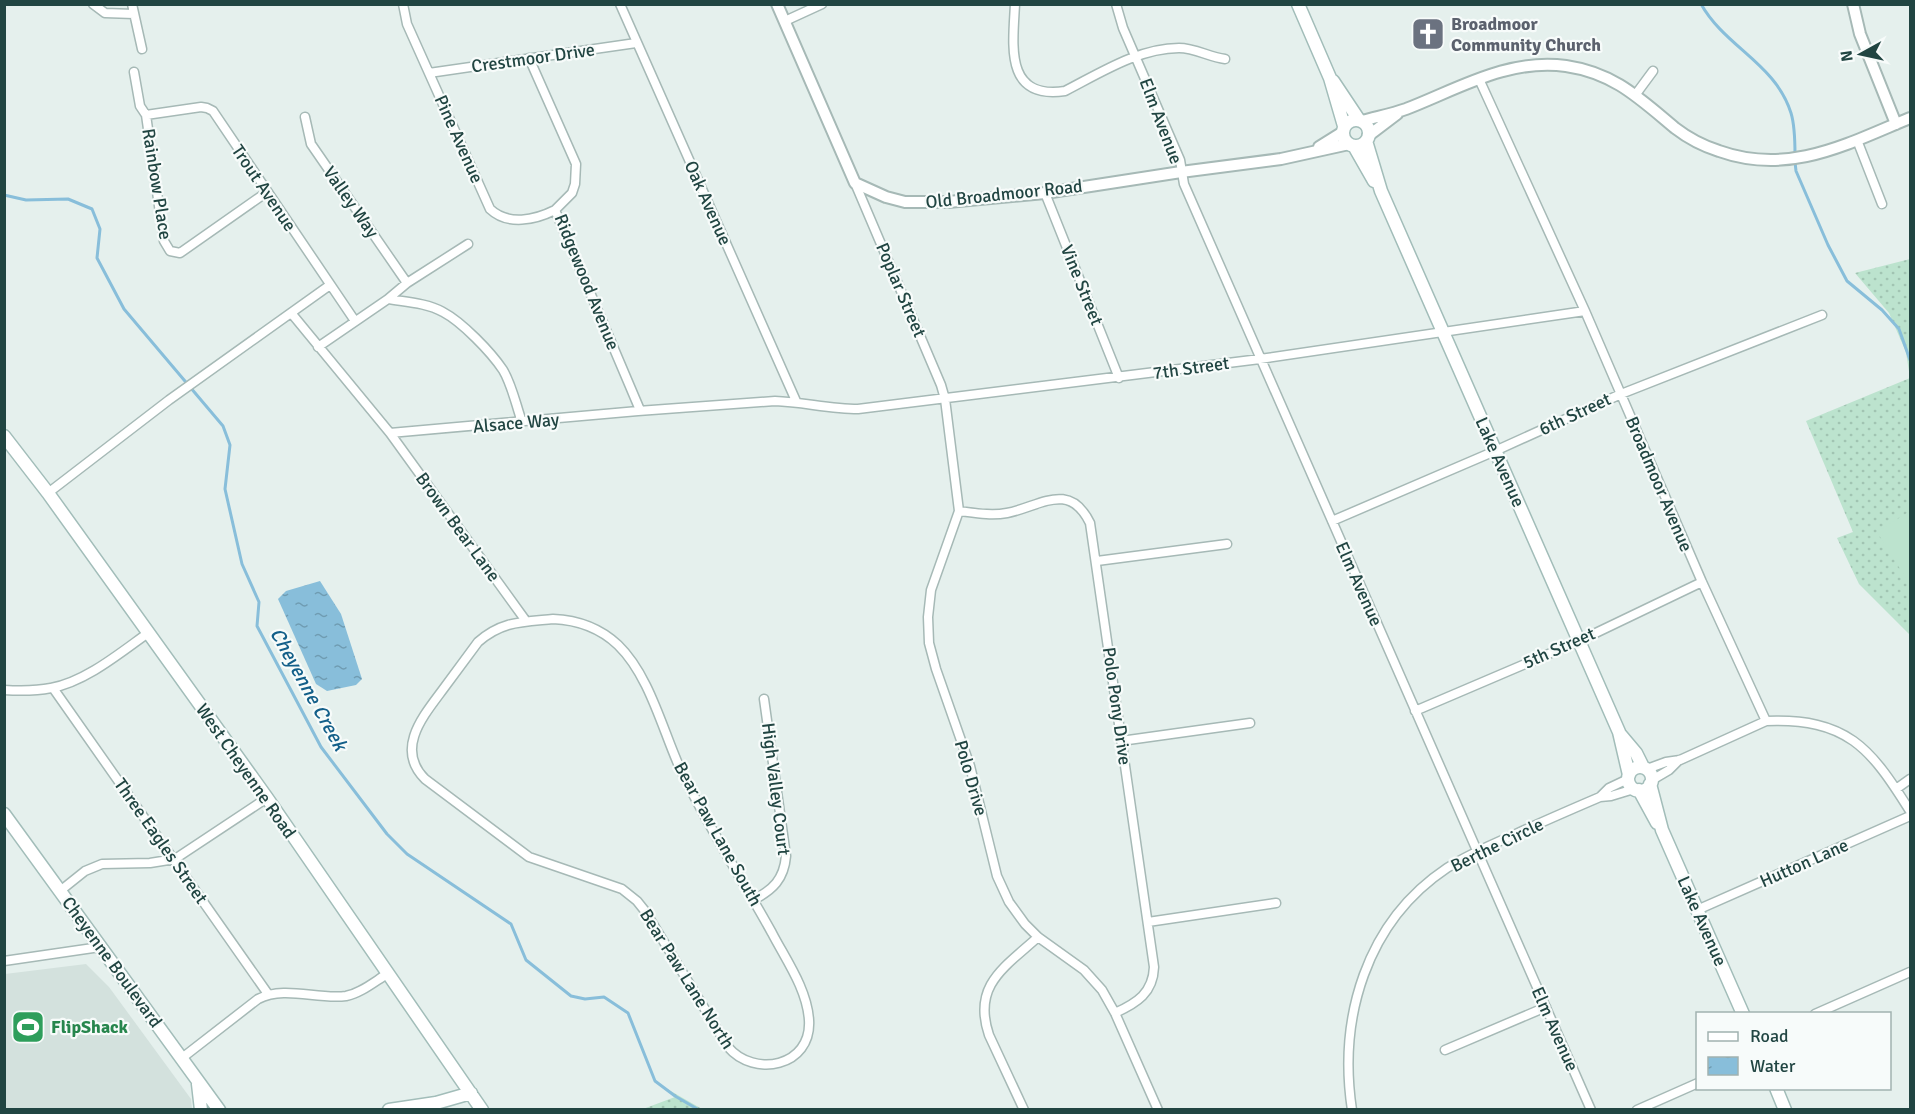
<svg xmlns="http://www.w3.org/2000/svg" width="1915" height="1114" viewBox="0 0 1915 1114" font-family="Signika,sans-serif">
<defs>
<pattern id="grass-dots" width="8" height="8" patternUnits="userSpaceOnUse" patternTransform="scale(1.5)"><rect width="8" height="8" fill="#bce3ce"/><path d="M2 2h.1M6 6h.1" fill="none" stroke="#a1c4b2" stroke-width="1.8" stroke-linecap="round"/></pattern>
<pattern id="water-ripples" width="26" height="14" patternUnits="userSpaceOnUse" patternTransform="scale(1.5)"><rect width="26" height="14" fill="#88beda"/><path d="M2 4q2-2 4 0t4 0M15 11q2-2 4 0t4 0" fill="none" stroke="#6f9cb2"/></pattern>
</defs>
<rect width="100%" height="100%" fill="#e5f0ed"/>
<path fill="#d3e1dd" d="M86 964 109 987 191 1099 192 1109H5V974Z"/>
<path fill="url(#grass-dots)" d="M1910 259V635L1859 584 1837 538 1853 532 1806 421 1910 378 1906 352 1889 313 1855 273Z
M655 1082 702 1109H643L675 1097Z"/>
<path fill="#bce3ce" d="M1910 511V585L1877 532Z"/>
<path fill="url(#water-ripples)" d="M320 581 341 614 362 679 356 685 327 691 316 684 278 599 286 591Z"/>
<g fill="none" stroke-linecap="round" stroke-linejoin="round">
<path stroke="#88beda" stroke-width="3" d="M1701 4C1725 47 1776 64 1791 113 1795 126 1795 142 1795 155
M1795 162 1796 171 1828 245 1847 281 1882 310 1899 329 1910 360
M4 195 26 200 68 199 92 209 100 229 97 258 124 309 223 426 230 445 225 489 242 564 259 602 257 626 321 747 387 834 407 854 511 924 526 960 571 996 585 999 604 997 628 1013 655 1081 675 1096 699 1110"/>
<g stroke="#a6b9b6" stroke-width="11">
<path id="minor" d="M93 4 105 13 134 14
M132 4 142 49
M403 4 407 24 490 209C508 226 535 220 555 210
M620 4 796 401
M1015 4C1013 45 1004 100 1065 91 1100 73 1139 48 1179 48 1195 48 1209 57 1225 59
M1116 4 1123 28 1180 160 1184 184 1591 1110
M785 21 822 4
M529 58 576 164 575 184 572 193 555 210 640 410
M134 72 140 106 146 115 164 241 170 251 180 253 267 192
M429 73 636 43
M1479 79 1585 311 1702 582 1766 721C1847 718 1870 747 1910 811
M1636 94 1653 71
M146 115 201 107 207 108 213 111 355 321
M305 117 311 144 407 283
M1857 140 1882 204
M855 183 941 385 945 399 959 511 931 590 928 617 929 643 936 669 970 766 997 876 1009 902 1025 924 1038 937 1084 970 1102 990 1115 1013 1158 1110
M1045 193 1119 378
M388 299 407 283 468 244
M292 314 390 433 638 411 775 401C803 402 830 409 858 409L1260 359 1585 311
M318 347 388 299C406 302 427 303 443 312 462 322 491 352 503 370 512 385 516 405 522 422
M390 433 526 621
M48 493 169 400 330 285
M959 511C975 513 991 516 1007 513 1039 507 1069 480 1090 523L1154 967C1153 993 1137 1003 1115 1013
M1332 521 1495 451 1621 394 1822 315
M1097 561 1227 544
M553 619C577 620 600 628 618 645 649 675 662 728 679 766 706 824 741 877 772 933 786 960 807 989 809 1020 812 1067 754 1078 728 1047L645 911 637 901 622 889 529 857 425 779C394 748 425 714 444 688 456 672 467 657 478 642 502 621 522 622 553 619Z
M53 688 268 994
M4 690C20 691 36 691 51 688 85 682 120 653 148 633
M1415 711 1579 641 1702 582
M1121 741 1250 723
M1647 769 1666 762 1680 760 1766 721
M1652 780 1669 770 1679 760
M1896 789 1910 779
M1600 797 1611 796 1634 789
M60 891 85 871 102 864 150 863 175 859 267 798
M753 900C773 890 784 879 786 856L764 699
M1697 910 1910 816
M1148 922 1276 903
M4 961 100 947
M1815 1014 1910 972
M1445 1050 1546 1007
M182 1058 258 999C285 985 317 1000 346 996 361 993 374 982 387 974
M1024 1110 989 1035C972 985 1005 967 1038 937
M1352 1110C1338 1018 1366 922 1447 868 1469 854 1493 844 1516 834 1544 821 1572 809 1600 797L1609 788 1628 779
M1637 1110 1698 1083"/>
</g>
<g stroke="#a6b9b6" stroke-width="14">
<path id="tertiary" d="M777 4 855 183 886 197 905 202H948L1045 193 1181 172 1281 159 1349 144
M1853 4 1860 34 1896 124
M1362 121C1376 117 1392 114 1406 109 1458 89 1508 58 1566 66 1614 73 1639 98 1675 128 1688 138 1703 146 1719 151 1789 176 1847 144 1910 118
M1368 136 1397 114
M1319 147 1343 132"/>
</g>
<g stroke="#a2bdb9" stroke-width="15">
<path id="secondary" d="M1298 4 1330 78 1344 126
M1333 81 1359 120
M1343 133a13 13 0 1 1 26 0a13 13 0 1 1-26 0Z
M1366 141 1381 191 1619 732 1629 775
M1354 146 1374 181
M4 436 48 493 267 798 482 1110
M1620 734 1636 753 1643 767
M1628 779a12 12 0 1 1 24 0a12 12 0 1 1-24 0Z
M1650 784 1662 830 1743 1014
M1639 790 1657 823
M4 814 219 1110
M198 1084 201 1110
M1776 1088 1785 1110
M389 1110 436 1103 471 1093"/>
</g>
<use href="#minor" stroke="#fff" stroke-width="8"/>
<use href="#tertiary" stroke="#fff" stroke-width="10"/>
<use href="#secondary" stroke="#fff" stroke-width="12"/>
</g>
<defs>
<g id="church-square" transform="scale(1.725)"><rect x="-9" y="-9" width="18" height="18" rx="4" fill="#6b7280" stroke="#f7fbfa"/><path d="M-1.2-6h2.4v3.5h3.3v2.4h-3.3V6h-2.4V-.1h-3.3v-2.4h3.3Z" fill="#fff"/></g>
<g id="stadium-square" transform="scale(1.725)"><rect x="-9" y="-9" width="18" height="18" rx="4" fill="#2e9e5b" stroke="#f7fbfa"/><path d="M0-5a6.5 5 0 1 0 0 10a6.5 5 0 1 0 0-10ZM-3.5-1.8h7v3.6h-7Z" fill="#fff"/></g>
</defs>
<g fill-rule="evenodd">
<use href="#church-square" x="1428" y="34"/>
<use href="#stadium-square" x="28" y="1027"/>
</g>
<g text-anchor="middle" stroke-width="4.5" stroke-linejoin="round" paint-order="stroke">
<g font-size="18" font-weight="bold" fill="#5b616d" stroke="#f7fbfa" text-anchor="start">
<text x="1451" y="30">Broadmoor<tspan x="1451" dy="21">Community Church</tspan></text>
</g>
<g font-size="18" fill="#214542" stroke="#f7fbfa">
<text transform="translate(533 58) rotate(-8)" y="6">Crestmoor Drive</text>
<text transform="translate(1161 121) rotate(69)" y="6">Elm Avenue</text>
<text transform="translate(459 139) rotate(66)" y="6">Pine Avenue</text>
<text transform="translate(157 184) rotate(81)" y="6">Rainbow Place</text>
<text transform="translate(264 188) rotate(56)" y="6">Trout Avenue</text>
<text transform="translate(1004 194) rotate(-6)" y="6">Old Broadmoor Road</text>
<text transform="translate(351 202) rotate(55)" y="6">Valley Way</text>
<text transform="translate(708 203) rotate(66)" y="6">Oak Avenue</text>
<text transform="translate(587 282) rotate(68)" y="6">Ridgewood Avenue</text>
<text transform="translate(1082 285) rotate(68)" y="6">Vine Street</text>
<text transform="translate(901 290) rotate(67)" y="6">Poplar Street</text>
<text transform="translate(1191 368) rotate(-8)" y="6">7th Street</text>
<text transform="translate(1575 414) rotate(-25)" y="6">6th Street</text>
<text transform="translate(516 423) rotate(-5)" y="6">Alsace Way</text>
<text transform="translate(1500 462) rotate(66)" y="6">Lake Avenue</text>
<text transform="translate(1659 484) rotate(67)" y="6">Broadmoor Avenue</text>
<text transform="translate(458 527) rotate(54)" y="6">Brown Bear Lane</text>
<text transform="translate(1359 584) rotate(66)" y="6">Elm Avenue</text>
<text transform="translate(1559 648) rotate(-24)" y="6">5th Street</text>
<text transform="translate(1117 706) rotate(82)" y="6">Polo Pony Drive</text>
<text transform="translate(246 771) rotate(55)" y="6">West Cheyenne Road</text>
<text transform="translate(971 778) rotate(74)" y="6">Polo Drive</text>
<text transform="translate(776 789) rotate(83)" y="6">High Valley Court</text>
<text transform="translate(718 834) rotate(61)" y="6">Bear Paw Lane South</text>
<text transform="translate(161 841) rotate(55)" y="6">Three Eagles Street</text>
<text transform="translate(1497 845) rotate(-26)" y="6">Berthe Circle</text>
<text transform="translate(1804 863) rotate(-24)" y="6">Hutton Lane</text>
<text transform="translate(1702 921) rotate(66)" y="6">Lake Avenue</text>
<text transform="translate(112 962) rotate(54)" y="6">Cheyenne Boulevard</text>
<text transform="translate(687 979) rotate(58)" y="6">Bear Paw Lane North</text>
<text transform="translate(1555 1029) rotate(66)" y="6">Elm Avenue</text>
</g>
<g font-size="18" font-weight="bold" fill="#27864d" stroke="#f7fbfa" text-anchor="start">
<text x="51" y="1033">FlipShack</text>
</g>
<g font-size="20" font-style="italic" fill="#135f89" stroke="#f7fbfa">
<text transform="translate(309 689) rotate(61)" y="7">Cheyenne Creek</text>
</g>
</g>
<rect width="1915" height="1114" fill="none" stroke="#214542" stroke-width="12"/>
<rect x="1696" y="1012" width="195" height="78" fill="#f7fbfa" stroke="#a1b2b0" stroke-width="1.5"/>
<rect x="1708" y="1032" width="30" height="9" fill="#ffffff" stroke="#a1b2b0" stroke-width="1.5"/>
<text x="1750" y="1042" font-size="18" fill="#214542">Road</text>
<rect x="1708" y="1057" width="30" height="18" fill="url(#water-ripples)" stroke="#a1b2b0" stroke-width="1.5"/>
<text x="1750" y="1072" font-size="18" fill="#214542">Water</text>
<g transform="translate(1861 54) rotate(262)" stroke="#f7fbfa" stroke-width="4.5" paint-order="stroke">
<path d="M0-4.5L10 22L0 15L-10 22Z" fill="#214542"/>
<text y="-9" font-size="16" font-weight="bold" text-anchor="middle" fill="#214542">N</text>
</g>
</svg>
